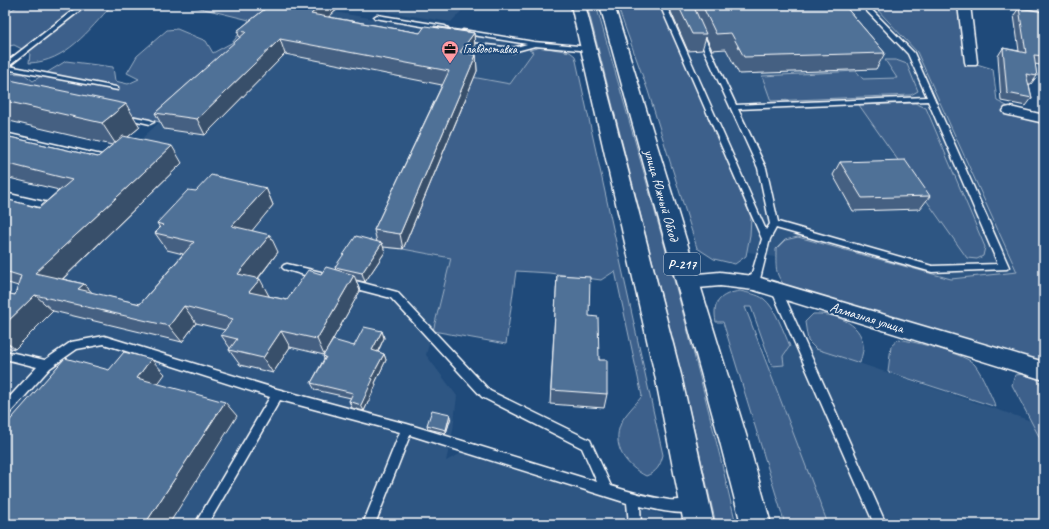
<svg xmlns="http://www.w3.org/2000/svg" width="1049" height="529" viewBox="0 0 1049 529" font-family="Caveat,sans-serif">
<rect width="100%" height="100%" fill="#1f4a7a"/>
<filter id="ink" filterUnits="userSpaceOnUse"><feTurbulence type="fractalNoise" baseFrequency=".025" numOctaves="2"/><feDisplacementMap in="SourceGraphic" scale="8" xChannelSelector="R" yChannelSelector="G"/><feConvolveMatrix kernelMatrix="1 2 1 2 8 2 1 2 1" color-interpolation-filters="sRGB"/></filter>
<g filter="url(#ink)">
<path fill="#2e5683" d="M294 5 524 45 533 52 510 84 465 101 403 249 451 258 426 355 457 396 453 430 446 461 462 453 661 514 671 524H5V261L12 257 243 46Z
M359 5H467L451 22 387 12V10Z
M655 5H948L959 104 1044 198V336L779 258 739 250Z
M790 346 811 347 1034 422 1044 421V524H828L768 366 784 365 783 356Z"/>
<path fill="#3c618b" stroke="#9eb0c5" d="M20 5H112C89 30 66 62 29 63L30 53 14 45 5 47V14Z
M188 5H294L160 122 5 86V73L24 74 33 81 66 61 113 67 115 81 128 84 139 79 127 73 137 56 167 30 177 29 206 41 213 53 233 42 249 20Z
M587 5H596C645 177 696 349 736 524H716L679 365Z
M617 5H661L751 217 750 235 746 256 735 264 714 259 697 248 648 91Z
M873 5H962L967 61 993 69 997 101 1009 107 1010 114 1044 122V134H1041L1044 153V364L790 290C774 277 776 268 776 249L785 240 798 237 951 279 1017 272 917 52Z
M541 47 570 52 575 56 663 455C660 466 657 472 646 476 626 466 611 446 621 423 625 414 636 404 642 396L615 271 601 280 549 273 516 271 506 344 433 331 451 258 403 249 465 101 463 95 472 77 510 84 533 52 529 50Z
M885 60H896L907 64 918 91 911 95 771 101 762 76 856 71 863 79 897 78Z
M915 103 926 108 985 247 983 256 977 259 967 258 859 105Z
M740 291C748 293 757 294 764 299 775 307 784 333 790 346L783 356 784 365 772 366 751 307H745L828 524H785L723 322H716C712 302 720 294 740 291Z
M813 314C833 313 861 322 863 345 864 350 861 358 860 363L816 349 808 341 805 322Z
M899 339C914 342 967 354 975 365 983 376 990 394 996 407L888 372 891 346Z
M1026 374 1037 379 1044 390V446L1012 385 1015 375Z"/>
<g fill="none" stroke-linecap="round" stroke-linejoin="round">
<g stroke="#fff" stroke-width="3">
<path id="service" d="M80 5H87L9 66 116 87 118 88V90L5 69V63Z
M660 5H666L766 230 770 224 758 168 696 32 699 30 702 32 736 105 927 97 908 54 861 5H867L914 53 1009 267 1007 269 932 272 776 228 770 239 759 283 757 286H751L749 283 762 239ZM928 101 998 264 932 266 778 222 766 168 738 109Z
M377 15 445 26 448 28 445 30 375 18 374 17Z
M463 30 534 42 590 47 593 49 590 51 535 46 513 52 463 45 461 44V42L513 48 527 44 461 33 460 32Z
M121 114 150 120 154 122 150 124 124 118 120 116Z
M5 133 106 156 110 158 106 160 5 137Z
M5 193 49 203 53 206 49 209 5 199Z
M287 264 321 272 323 275 321 278 318 279 284 269 282 267 284 265Z
M348 279 397 292 490 391 590 440 611 486C630 492 649 497 669 500 679 501 689 498 697 502L699 506 697 510C682 517 656 509 640 506L641 524H629L627 503 410 435 375 524H363L400 432 280 400 208 524H195L270 397 104 344 77 349 50 368 9 414 5 415V402L37 367 5 359V351L45 360 71 342 104 336 277 389 407 424 597 482 582 448 482 397 391 298 345 286 343 283 345 280Z
M777 287 780 288 782 291 886 524H874L772 291 774 288Z"/>
</g>
<g stroke="#fff" stroke-width="3">
<path id="minor" d="M958 5H970L977 62 976 65H966L965 62Z
M1010 107 1044 115V123L1005 114 1003 111 1005 108Z
M720 272 754 276 1044 362V380L754 290 720 286 687 289 680 287 678 282 680 277 687 275Z"/>
</g>
<g stroke="#fff" stroke-width="3">
<path id="primary" d="M571 5H585L681 375 714 524H684L655 375Z
M600 5H614L747 438 771 524H741L719 438Z"/>
</g>
<use href="#service" fill="#1f4a7a" fill-rule="evenodd"/>
<use href="#minor" fill="#1f4a7a" fill-rule="evenodd"/>
<use href="#primary" fill="#1f4a7a" fill-rule="evenodd"/>
</g>
<path fill="#456182" stroke="#fff" d="M270 5H342L329 17 420 33 466 31 474 33 475 48 471 54 476 55 477 71 403 249 383 247 385 252 365 282 356 280 360 291 329 346H354L382 331 384 338 378 352 384 354 386 360 375 383 376 385 364 411 352 408 349 401 351 398 315 390 311 383 324 359 323 356 324 355 290 347 273 373 240 365 229 350 230 348 221 335 225 330 196 323 182 342 53 311 15 349 5 347V293L15 295 18 286 5 282V199L39 208 59 190 5 177V136L98 157 112 145 5 120V79L140 127 128 137 182 163 63 279 84 284 92 293 140 304 183 254 167 250 155 233 160 228 157 223 196 191 266 188 273 205 252 230 278 252 258 279 269 296H268L287 300 321 274 336 270 335 267 377 242 374 230 442 85 285 54 205 135 164 129 155 113 240 38 237 31Z
M668 5H844L885 53 876 69 739 74 726 49 712 50 706 37 702 50 688 51Z
M1019 8 1044 12V66L1035 64 1037 76 1031 84H1029L1032 98 1026 106 1001 101 998 56 1003 48 1019 51 1014 15Z
M840 162 930 196 920 209 853 211 833 175Z
M557 275 589 316 607 394 604 408 550 404Z
M450 414 451 417 446 433 428 429 427 425Z"/>
<path fill="#384f6a" stroke="#fff" d="M321 5H342L315 29 311 14Z
M474 33 475 48 461 68 460 52Z
M280 39 285 54 205 135 197 119Z
M476 55 477 71 403 249 400 234Z
M126 104 140 127 117 146 102 123Z
M172 146 182 163 52 289 35 273Z
M266 188 273 205 242 243 232 226Z
M270 235 278 252 248 291 238 274Z
M382 243 385 252 365 282 362 273Z
M354 275 360 291 324 355 317 339Z
M260 279 269 296 258 309 249 292Z
M84 284 99 300 78 289Z
M35 295 53 311 15 349 5 341V324Z
M184 306 196 323 182 342 169 326Z
M281 331 290 347 273 373 263 358Z
M382 331 384 338 375 357 372 350Z
M384 354 386 360 375 383 376 385 364 411 361 405 371 378Z
M151 359 165 374 152 392 137 378Z
M225 402 237 416 169 524H145Z
M450 414 451 417 446 433V430Z"/>
<path fill="#507197" stroke="#fff" d="M270 5H321L311 14 420 33 425 26 474 33 460 52 476 55 400 234 374 230 449 71 280 39 197 119 155 113 246 32 237 31Z
M678 5H693L706 34H692Z
M702 5H844L885 53 744 57 731 33 716 34Z
M1019 8 1044 12V56L1034 55 1037 76 1026 74 1032 98 1007 93 1003 48 1026 53Z
M434 26 466 31H465L434 27Z
M5 79 126 104 102 123 5 101Z
M5 136 98 157 123 136 172 146 35 273 84 284 78 289 140 304 194 242 155 233 163 225 157 223 188 190 196 191 211 175 266 188 232 226 270 235 238 274 260 279 249 292 287 300 308 270 321 274 326 267 354 275 317 339 281 331 263 358 229 350 237 339 221 335 233 319 184 306 169 326 35 295 5 324V293L15 295 21 276 5 271V199L39 208 72 180 5 163Z
M905 160 930 196 862 198 840 162Z
M356 236 382 243 362 273 335 267Z
M557 275 590 277 589 316 598 317 599 360H607V394L551 390Z
M364 327 382 331 372 350 384 354 371 378 373 379 361 405 349 401 353 393 311 383 326 357 323 356 333 340 354 346Z
M124 352 151 359 137 378 225 402 145 524H5V426L65 358 109 370Z
M432 410 450 414 446 430 427 425Z
M250 521 261 524H248Z"/>
</g>
<defs>
<g id="office-pin" transform="scale(0.9)"><path d="M0 17L-7.5 6A9.5 9.5 0 1 1 7.5 6Z" fill="#ff9aa2" stroke="#1f4a7a"/><path d="M-6-3h4V-5.5h4V-3h4V5H-6ZM-1-4.5V-3h2v-1.5ZM-6 0V1H6V0Z" fill="#111"/></g>
</defs>
<g fill-rule="evenodd">
<use href="#office-pin" x="450" y="49"/>
</g>
<g text-anchor="middle" stroke-width="4" stroke-linejoin="round" paint-order="stroke">
<g font-size="12" fill="#fff" stroke="#1f4a7a" text-anchor="start">
<text x="463" y="53">Главдоставка</text>
</g>
<rect fill="#1f4a7a" stroke="#bcc9d7" stroke-width="1" x="664" y="253" width="36" height="22" rx="3"/>
<g font-size="13" font-weight="bold" fill="#fff">
<text x="682" y="269">Р-217</text>
</g>
<g font-size="14" fill="#fff" stroke="#1f4a7a">
<text transform="translate(662 195) rotate(74)" y="5">улица Южный Обход</text>
<text transform="translate(867 317) rotate(17)" y="5">Алмазная улица</text>
</g>
</g>
<rect width="1049" height="529" fill="none" stroke="#1f4a7a" stroke-width="20"/>
<rect x="10" y="10" width="1029" height="509" fill="none" stroke="#fff" stroke-width="1.5" filter="url(#ink)"/>
</svg>
